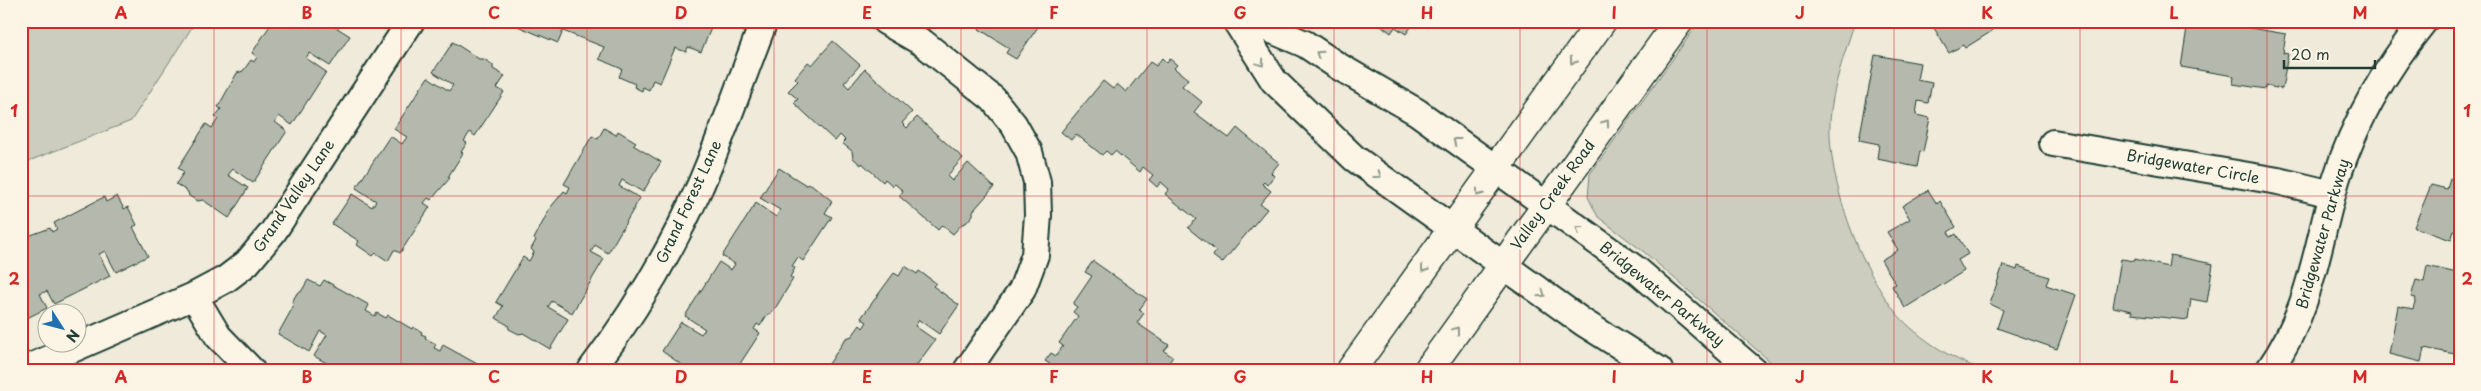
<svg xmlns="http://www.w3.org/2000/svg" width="2481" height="391" viewBox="0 0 2481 391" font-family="'Playpen Sans',sans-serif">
<rect width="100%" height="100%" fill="#efeada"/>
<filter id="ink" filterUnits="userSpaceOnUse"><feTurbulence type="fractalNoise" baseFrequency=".02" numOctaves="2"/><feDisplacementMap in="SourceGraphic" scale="10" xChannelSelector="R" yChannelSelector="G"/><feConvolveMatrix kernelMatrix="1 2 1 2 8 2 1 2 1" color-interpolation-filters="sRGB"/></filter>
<g filter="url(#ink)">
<path fill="#cccdbf" stroke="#76857a" d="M21 21H196L131 121 21 164Z
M1700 21H1855C1845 53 1832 87 1830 121 1827 179 1860 270 1898 315 1917 337 1959 365 1987 370H1780L1644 252 1598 217 1588 197 1590 174Z"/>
<path fill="#b5b9ad" stroke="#1f3d34" d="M273 21H326L350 36 330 66 309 53 306 58 326 72 292 125 279 116 275 122 287 131 253 183 233 169 228 175 248 188 229 218 203 200 198 201 189 196 188 192 176 184 184 172 178 168 206 124 212 128 218 119 215 117 221 109 218 107 237 73 243 71 251 60 254 62 257 57 252 53Z
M714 21 701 52 688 47 686 52 675 48 660 83 653 80 649 90 643 87 642 91 634 87 635 84 619 77 622 69 599 59 604 47 563 31 558 43 508 22Z
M984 21H1042L1016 59 1006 53 1009 48 979 29Z
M1375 21H1419L1414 23 1406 34 1395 27 1391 33Z
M1935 21H1987L1992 31 1965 48 1963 45 1949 53 1931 23Z
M2122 21H2140L2138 27Z
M2188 21H2208L2286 34 2283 53 2288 54 2282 89 2266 86V89L2233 84 2234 76 2181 67Z
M833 41 860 65 844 83 849 88 865 69 912 112 902 123 907 128 917 117 963 158 947 176 952 181 968 163 994 187 973 211V215L966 223 962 224 953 234 942 225 938 230 899 196 903 191 895 184 893 186 885 179 883 182 862 163 861 165 853 158 852 151 842 143 845 140 840 135 835 141 794 103 798 99 788 91 798 81 795 78 808 62 812 65Z
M453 42 479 59H484L493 65V69L505 76 497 88 504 92 475 136 470 132 464 141 467 143 461 152 463 153 448 177 450 178 431 200 428 198 424 203 430 207 400 253 394 250 388 261 376 253 373 256 357 245 359 241 332 224 352 194 372 207 376 201 356 188 390 136 402 144 407 137 394 129 428 77 449 91 453 85 433 72Z
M1875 55 1920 63 1917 80 1932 83 1928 103 1918 101 1916 115 1930 118 1923 152 1920 151 1917 167 1877 159 1879 144 1859 140Z
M1162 58 1167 63 1170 59 1177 65 1174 68 1188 79 1182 86 1202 102 1194 112 1229 138 1237 128 1279 163 1271 173 1274 176 1267 185 1264 182 1262 184 1271 191 1260 204 1267 209 1222 263 1213 256 1216 251 1188 228 1196 219 1165 194 1169 189 1161 182 1157 187 1149 180 1153 175 1143 167 1140 172 1115 151 1111 155 1106 151 1102 155 1076 134 1071 140 1061 132 1103 81 1113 89 1117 84 1126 92 1150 62 1156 66Z
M604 128 616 135 618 131 636 142 633 145 661 162 643 192 622 180 619 186 640 198 608 253 595 245 591 252 604 259 572 313 552 301 548 307 568 319 550 349 523 333 519 334 509 329 508 325 496 318 503 306 496 302 523 257 529 261 534 252 531 249 536 240 534 239 547 214 546 213 564 191 567 193 570 187 564 184 592 136 598 139Z
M779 168 806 185 811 184 832 201 825 213 832 217 803 261 798 257 792 266 795 268 790 277 793 279 773 312 767 315 760 326 757 324 754 329 760 333 736 370H689L662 351 681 322 701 334 705 329 685 316 719 262 731 270 735 264 722 256 756 203 776 217 780 210 760 198Z
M2460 170V232L2454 231 2451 240 2414 227 2431 185 2447 189 2450 179 2456 181Z
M1928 190 1937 204 1940 201 1956 227 1948 232 1951 237 1956 234 1968 254 1958 260 1964 271 1905 308 1892 286 1896 284 1881 260 1898 250 1887 232 1910 219 1902 206Z
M117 196 124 209 128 207 137 225 133 227 148 256 116 272 105 251 99 254 110 276 54 304 47 291 40 294 47 308 21 321 23 238 50 228 52 232 57 229 54 223 104 197 106 202Z
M2170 255 2213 264 2207 302 2191 299 2188 320 2131 314 2132 311 2113 307 2121 259 2135 261V259L2168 267Z
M1093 261 1147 299 1139 310 1144 313 1137 323 1169 345 1164 351 1173 357 1169 362 1172 364 1168 370H1046L1050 364 1045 361 1051 353 1056 356 1063 346 1059 343 1078 316 1073 312 1077 307 1073 304 1092 276 1085 272Z
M2003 265 2017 270 2018 266 2049 277 2046 285 2076 295 2057 349 1997 328 2003 310 1990 304Z
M905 266 917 274 919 271 936 283 933 286 959 305 939 334 919 320 915 326 935 340 913 370H825L846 338 852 336 860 325 863 328 867 322 861 318 894 273 899 276Z
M2427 266 2457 273 2460 271V355L2424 348 2421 362 2389 354 2398 306 2413 309 2416 298 2411 297 2416 280 2424 282Z
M308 280 320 286 324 280 369 305 366 311 375 316 377 313 386 318 388 315 412 329 413 327 422 332 421 334 426 336 425 338 436 344 434 348 440 351 443 345 488 370H339L314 356 327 335 320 331 309 352 278 334 293 307 292 302 297 293 301 292Z"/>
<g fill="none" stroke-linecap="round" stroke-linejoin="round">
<g stroke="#1f3d34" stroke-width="30">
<path id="street" d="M885 21 923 43 993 99 1014 125 1029 152 1037 182 1038 215 1035 255 1022 290 967 370
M1236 21 1274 81 1354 158 1584 323 1659 370
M1251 21 1305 44 1338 66 1417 112 1638 271 1753 370
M2053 143 2278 181 2332 194
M194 296 218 336 251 370
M24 370 194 296 226 279 247 263 273 232 411 21
M591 370C635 312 671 251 701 184 724 131 743 75 764 21
M2269 370C2311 312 2317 243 2337 177 2355 120 2387 67 2424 21"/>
</g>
<g stroke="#1f3d34" stroke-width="31">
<path id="secondary" d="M1351 370 1602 21
M1428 370 1679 21"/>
</g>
<use href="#street" stroke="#fcf5e5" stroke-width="26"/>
<use href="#secondary" stroke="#fcf5e5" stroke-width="28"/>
</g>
<defs><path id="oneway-chevron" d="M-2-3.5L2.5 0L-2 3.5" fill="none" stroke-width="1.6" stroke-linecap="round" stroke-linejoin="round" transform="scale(1.25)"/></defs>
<g stroke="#8e998c">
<use href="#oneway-chevron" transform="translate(1319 54) rotate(-146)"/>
<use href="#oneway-chevron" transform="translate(1573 61) rotate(126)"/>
<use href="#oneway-chevron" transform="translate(1261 63) rotate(55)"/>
<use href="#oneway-chevron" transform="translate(1606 123) rotate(-54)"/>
<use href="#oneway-chevron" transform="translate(1456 141) rotate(-143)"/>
<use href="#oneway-chevron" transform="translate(1378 175) rotate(36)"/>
<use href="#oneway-chevron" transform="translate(1479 193) rotate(126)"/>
<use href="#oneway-chevron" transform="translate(1579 229) rotate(-144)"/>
<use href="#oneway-chevron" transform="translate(1424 269) rotate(126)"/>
<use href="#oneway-chevron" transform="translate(1542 294) rotate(35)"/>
<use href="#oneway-chevron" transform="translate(1456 330) rotate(-54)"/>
</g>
</g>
<path fill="none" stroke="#d62828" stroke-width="1" stroke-opacity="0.55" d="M214 21V370M401 21V370M587 21V370M774 21V370M961 21V370M1147 21V370M1334 21V370M1520 21V370M1707 21V370M1894 21V370M2080 21V370M2267 21V370M21 196H2460"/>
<g text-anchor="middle" stroke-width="4" stroke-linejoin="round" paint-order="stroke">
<g font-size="15" fill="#1f3d34" stroke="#fcf5e5">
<text transform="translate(2193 167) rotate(10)" y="5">Bridgewater Circle</text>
<text transform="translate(1553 195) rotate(-54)" y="5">Valley Creek Road</text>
<text transform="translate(294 196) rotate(-56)" y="5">Grand Valley Lane</text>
<text transform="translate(689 202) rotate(-65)" y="5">Grand Forest Lane</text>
<text transform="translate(2323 234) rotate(-74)" y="5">Bridgewater Parkway</text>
<text transform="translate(1662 294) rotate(39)" y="5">Bridgewater Parkway</text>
</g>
</g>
<rect width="2481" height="391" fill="none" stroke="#fcf5e5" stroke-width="55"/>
<g transform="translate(62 328) rotate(126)"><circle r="24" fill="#fcf5e5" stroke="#a4ab9e"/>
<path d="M0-4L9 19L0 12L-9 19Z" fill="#1f6fb2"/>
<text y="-8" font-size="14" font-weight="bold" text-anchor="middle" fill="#1f3d34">N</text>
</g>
<path d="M2284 60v8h91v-8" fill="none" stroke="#1f3d34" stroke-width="2.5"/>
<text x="2291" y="60" font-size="15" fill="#1f3d34" stroke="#fcf5e5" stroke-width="4" paint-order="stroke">20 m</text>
<rect x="28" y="28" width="2426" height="336" fill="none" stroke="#d62828" stroke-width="2"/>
<g font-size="16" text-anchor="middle" font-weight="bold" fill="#d62828">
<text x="121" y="19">A</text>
<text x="307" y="19">B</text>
<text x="494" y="19">C</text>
<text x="681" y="19">D</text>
<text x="867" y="19">E</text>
<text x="1054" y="19">F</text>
<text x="1240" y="19">G</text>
<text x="1427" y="19">H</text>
<text x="1614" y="19">I</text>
<text x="1800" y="19">J</text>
<text x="1987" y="19">K</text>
<text x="2174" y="19">L</text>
<text x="2360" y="19">M</text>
<text x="14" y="117">1</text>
<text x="2467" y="117">1</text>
<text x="14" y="285">2</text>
<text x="2467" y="285">2</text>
<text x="121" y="383">A</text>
<text x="307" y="383">B</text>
<text x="494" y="383">C</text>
<text x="681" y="383">D</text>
<text x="867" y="383">E</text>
<text x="1054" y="383">F</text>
<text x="1240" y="383">G</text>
<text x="1427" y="383">H</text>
<text x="1614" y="383">I</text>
<text x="1800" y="383">J</text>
<text x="1987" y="383">K</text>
<text x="2174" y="383">L</text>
<text x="2360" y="383">M</text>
</g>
</svg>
